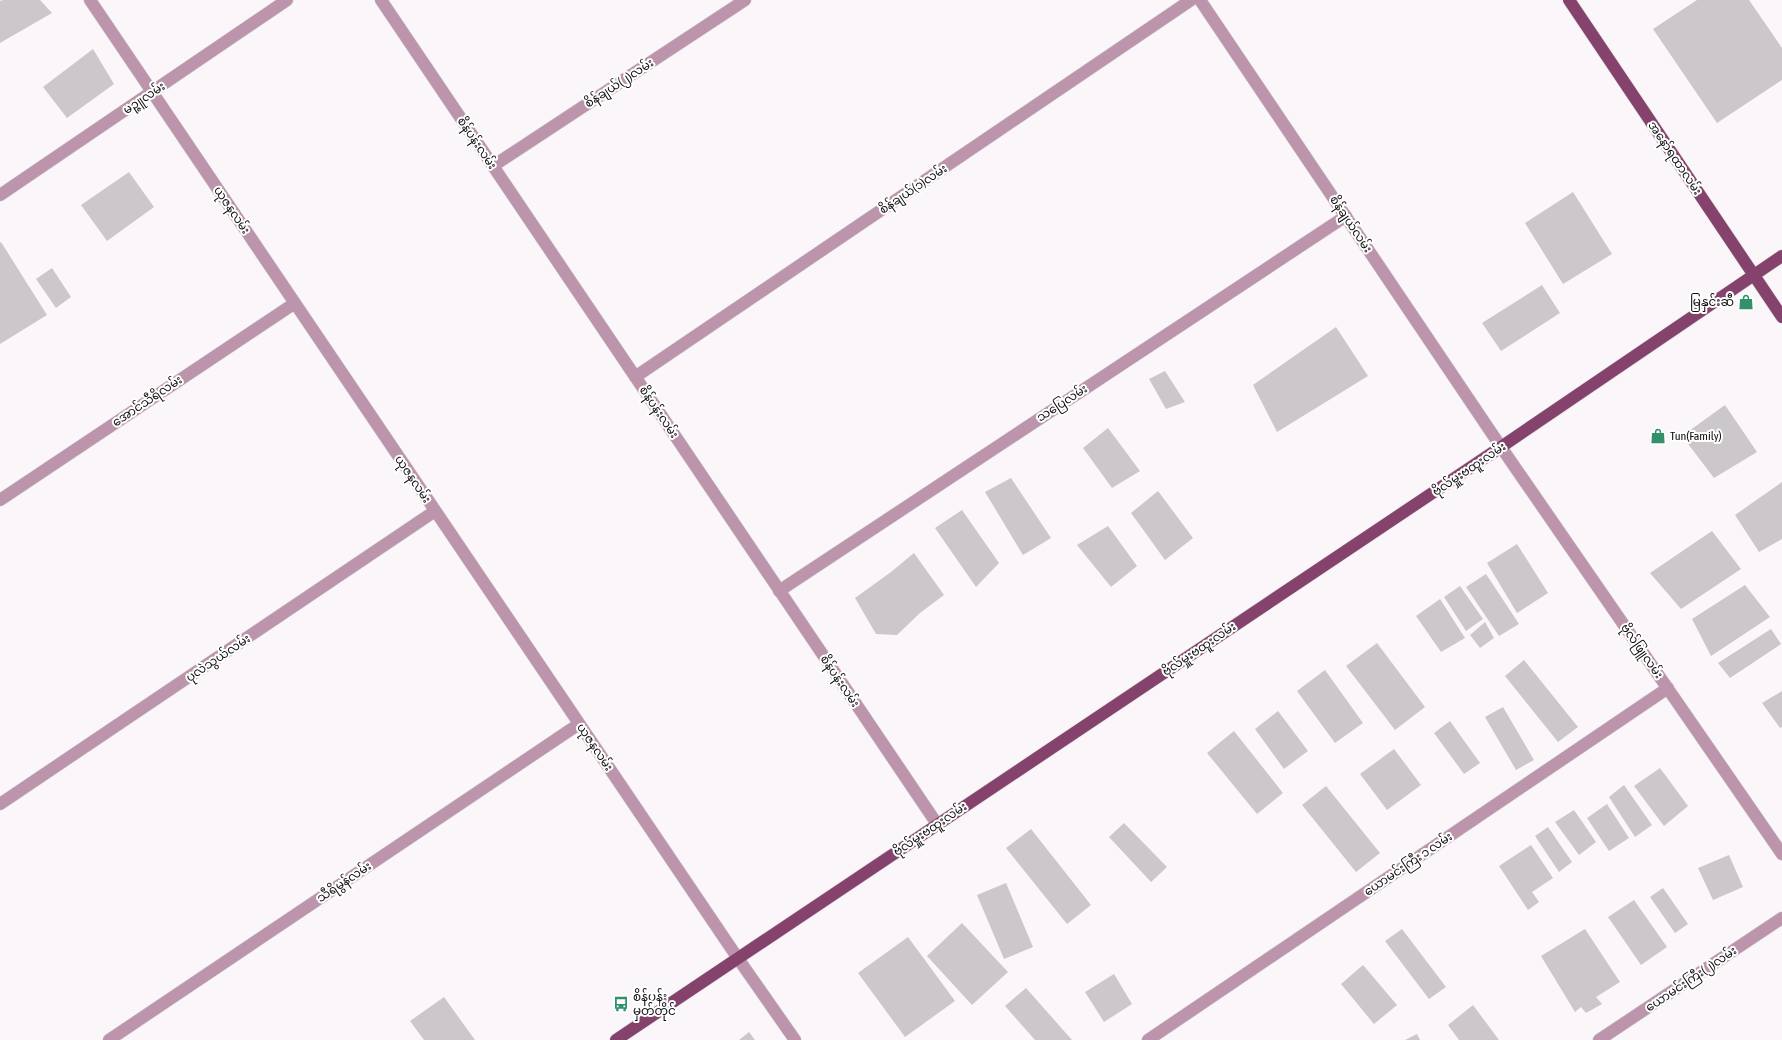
<svg xmlns="http://www.w3.org/2000/svg" width="1782" height="1040" viewBox="0 0 1782 1040" font-family="'Asap Condensed','Noto Sans Myanmar',sans-serif">
<rect width="100%" height="100%" fill="#fbf6f9"/>
<path fill="#ccc7ca" d="M3 0H40L52 13 0 43V1Z
M1697 0H1749L1782 48V80L1717 123 1653 29Z
M93 49 114 84 67 118 43 87Z
M129 172 154 207 107 241 81 205Z
M1573 192 1612 254 1563 284 1525 223Z
M1 242 47 315 0 344V243Z
M52 268 71 297 56 308 36 279Z
M1542 285 1560 313 1501 351 1482 323Z
M1336 327 1368 376 1277 432 1253 385Z
M1165 371 1185 402 1166 409 1149 379Z
M1725 405 1757 452 1714 478 1682 436Z
M1108 428 1140 471 1112 488 1083 448Z
M1011 478 1051 538 1023 555 985 492Z
M1782 482V539L1759 552 1735 515Z
M1158 491 1193 538 1165 560 1131 513Z
M962 510 999 563 976 587 935 528Z
M1108 526 1137 566 1111 587 1077 545Z
M1712 531 1741 569 1681 609 1650 573Z
M1517 544 1548 593 1517 613 1487 563Z
M914 553 944 595 920 613 897 635 876 634 855 598 891 572Z
M1486 574 1519 624 1499 636 1466 587Z
M1745 585 1770 617 1711 656 1692 619Z
M1460 586 1483 619 1466 631 1444 597Z
M1440 599 1465 638 1441 652 1416 616Z
M1485 622 1494 638 1480 648 1470 635Z
M1771 629 1781 644 1730 678 1718 663Z
M1377 643 1425 707 1395 730 1346 666Z
M1524 660 1578 727 1558 742 1505 676Z
M1325 670 1363 723 1335 743 1297 691Z
M1782 691V727L1780 728 1762 703Z
M1503 707 1534 760 1516 770 1485 717Z
M1278 711 1308 751 1284 769 1255 729Z
M1450 721 1480 763 1464 774 1434 733Z
M1234 731 1283 793 1257 814 1207 753Z
M1394 749 1421 785 1387 810 1360 774Z
M1660 768 1688 806 1664 826 1634 786Z
M1624 785 1652 825 1635 837 1609 797Z
M1326 786 1380 853 1356 872 1302 805Z
M1607 804 1629 838 1609 851 1587 818Z
M1574 810 1596 842 1579 855 1555 822Z
M1124 823 1167 867 1151 882 1109 837Z
M1548 827 1572 862 1559 872 1535 836Z
M1031 829 1091 905 1067 924 1006 848Z
M1531 845 1553 878 1532 892 1539 902 1528 910 1499 866Z
M1729 855 1743 887 1713 900 1698 868Z
M1006 883 1033 947 1004 959 977 895Z
M1663 888 1688 924 1675 933 1650 897Z
M1634 900 1667 947 1641 965 1608 917Z
M962 923 1008 972 972 1005 927 956Z
M1402 929 1446 987 1429 999 1385 941Z
M1585 929 1620 982 1596 997 1602 1004 1586 1013 1581 1007 1575 1012 1541 956Z
M908 937 955 1001 905 1037 858 973Z
M1363 965 1397 1005 1374 1024 1341 984Z
M1114 974 1132 1004 1104 1022 1085 992Z
M1026 988 1072 1040H1035L1005 1006Z
M444 997 475 1040H424L410 1021Z
M1473 1005 1499 1040H1459L1448 1025Z
M749 1032 755 1040H739Z
M1417 1034 1420 1040H1405Z"/>
<g fill="none" stroke-linecap="round" stroke-linejoin="round">
<g stroke="#d5d1d4" stroke-width="13">
<path id="minor" d="M90 0 737 957 795 1040
M381 0 937 824
M1200 0 1501 447 1782 854
M493 166 745 0
M0 195 287 0
M635 377 1191 0
M0 500 295 303
M779 591 1346 216
M0 804 435 511
M109 1040 579 724
M1148 1040 1668 688
M1599 1040 1782 918"/>
</g>
<g stroke="#d5d1d4" stroke-width="13">
<path id="major" d="M1569 0 1782 317
M616 1040 1501 447 1782 256"/>
</g>
<use href="#minor" stroke="#bc95ac" stroke-width="12"/>
<use href="#major" stroke="#84426d" stroke-width="12"/>
</g>
<defs>
<g id="shop-bare" transform="scale(1.2)"><path d="M-5-2.5h2.3a2.7 3.5 0 0 1 5.4 0H5L5.5 6h-11ZM-1.5-2.5h3a1.5 2.3 0 0 0-3 0Z" fill="#32916a" stroke="#fff" stroke-width="2.5" paint-order="stroke"/></g>
<g id="bus-bare" transform="scale(1.2)"><path d="M-5-6H5V4H4V6H2V4H-2V6H-4V4H-5ZM-3.5-4V0h7V-4ZM-3.5 1.2v1.5H-2V1.2ZM2 1.2v1.5H3.5V1.2Z" fill="#32916a" stroke="#fff" stroke-width="2.5" paint-order="stroke"/></g>
</defs>
<g fill-rule="evenodd">
<use href="#shop-bare" x="1746" y="302"/>
<use href="#shop-bare" x="1658" y="436"/>
<use href="#bus-bare" x="621" y="1004"/>
</g>
<g text-anchor="middle" stroke-width="4" stroke-linejoin="round" paint-order="stroke">
<g font-size="12" fill="#100e0f" stroke="#fff">
<text transform="translate(619 83) rotate(-33)" y="4">စိန်ချယ်(၂)လမ်း</text>
<text transform="translate(144 98) rotate(-34)" y="4">မဉ္ဇူလမ်း</text>
<text transform="translate(477 143) rotate(56)" y="4">စိန်ပန်းလမ်း</text>
<text transform="translate(1675 158) rotate(56)" y="4">အနော်ရထာလမ်း</text>
<text transform="translate(913 189) rotate(-34)" y="4">စိန်ချယ်(၁)လမ်း</text>
<text transform="translate(232 210) rotate(56)" y="4">ယုဇနလမ်း</text>
<text transform="translate(1351 224) rotate(56)" y="4">စိန်ချယ်လမ်း</text>
<text transform="translate(147 401) rotate(-34)" y="4">အောင်သီရိလမ်း</text>
<text transform="translate(1062 403) rotate(-33)" y="4">သပြေလမ်း</text>
<text transform="translate(659 412) rotate(56)" y="4">စိန်ပန်းလမ်း</text>
<text transform="translate(1469 469) rotate(-34)" y="4">ဗိုလ်မှူးဗထူးလမ်း</text>
<text transform="translate(413 479) rotate(56)" y="4">ယုဇနလမ်း</text>
<text transform="translate(1199 649) rotate(-34)" y="4">ဗိုလ်မှူးဗထူးလမ်း</text>
<text transform="translate(1642 651) rotate(55)" y="4">ဗိုလ်ဖြူလမ်း</text>
<text transform="translate(218 658) rotate(-34)" y="4">ပုလဲသွယ်လမ်း</text>
<text transform="translate(840 681) rotate(56)" y="4">စိန်ပန်းလမ်း</text>
<text transform="translate(595 747) rotate(56)" y="4">ယုဇနလမ်း</text>
<text transform="translate(930 829) rotate(-34)" y="4">ဗိုလ်မှူးဗထူးလမ်း</text>
<text transform="translate(1408 864) rotate(-34)" y="4">ယောမင်းကြီး ၁ လမ်း</text>
<text transform="translate(344 882) rotate(-34)" y="4">သီရိမွန်လမ်း</text>
<text transform="translate(1691 979) rotate(-34)" y="4">ယောမင်းကြီး(၂)လမ်း</text>
</g>
<g font-size="12" fill="#100e0f" stroke="#fff" text-anchor="start">
<text x="1734" y="306" text-anchor="end">မြနှင်းဆီ</text>
<text x="1670" y="440">Tun(Family)</text>
<text x="633" y="1001">စိန်ပန်း<tspan x="633" dy="14">မှတ်တိုင်</tspan></text>
</g>
</g>
</svg>
